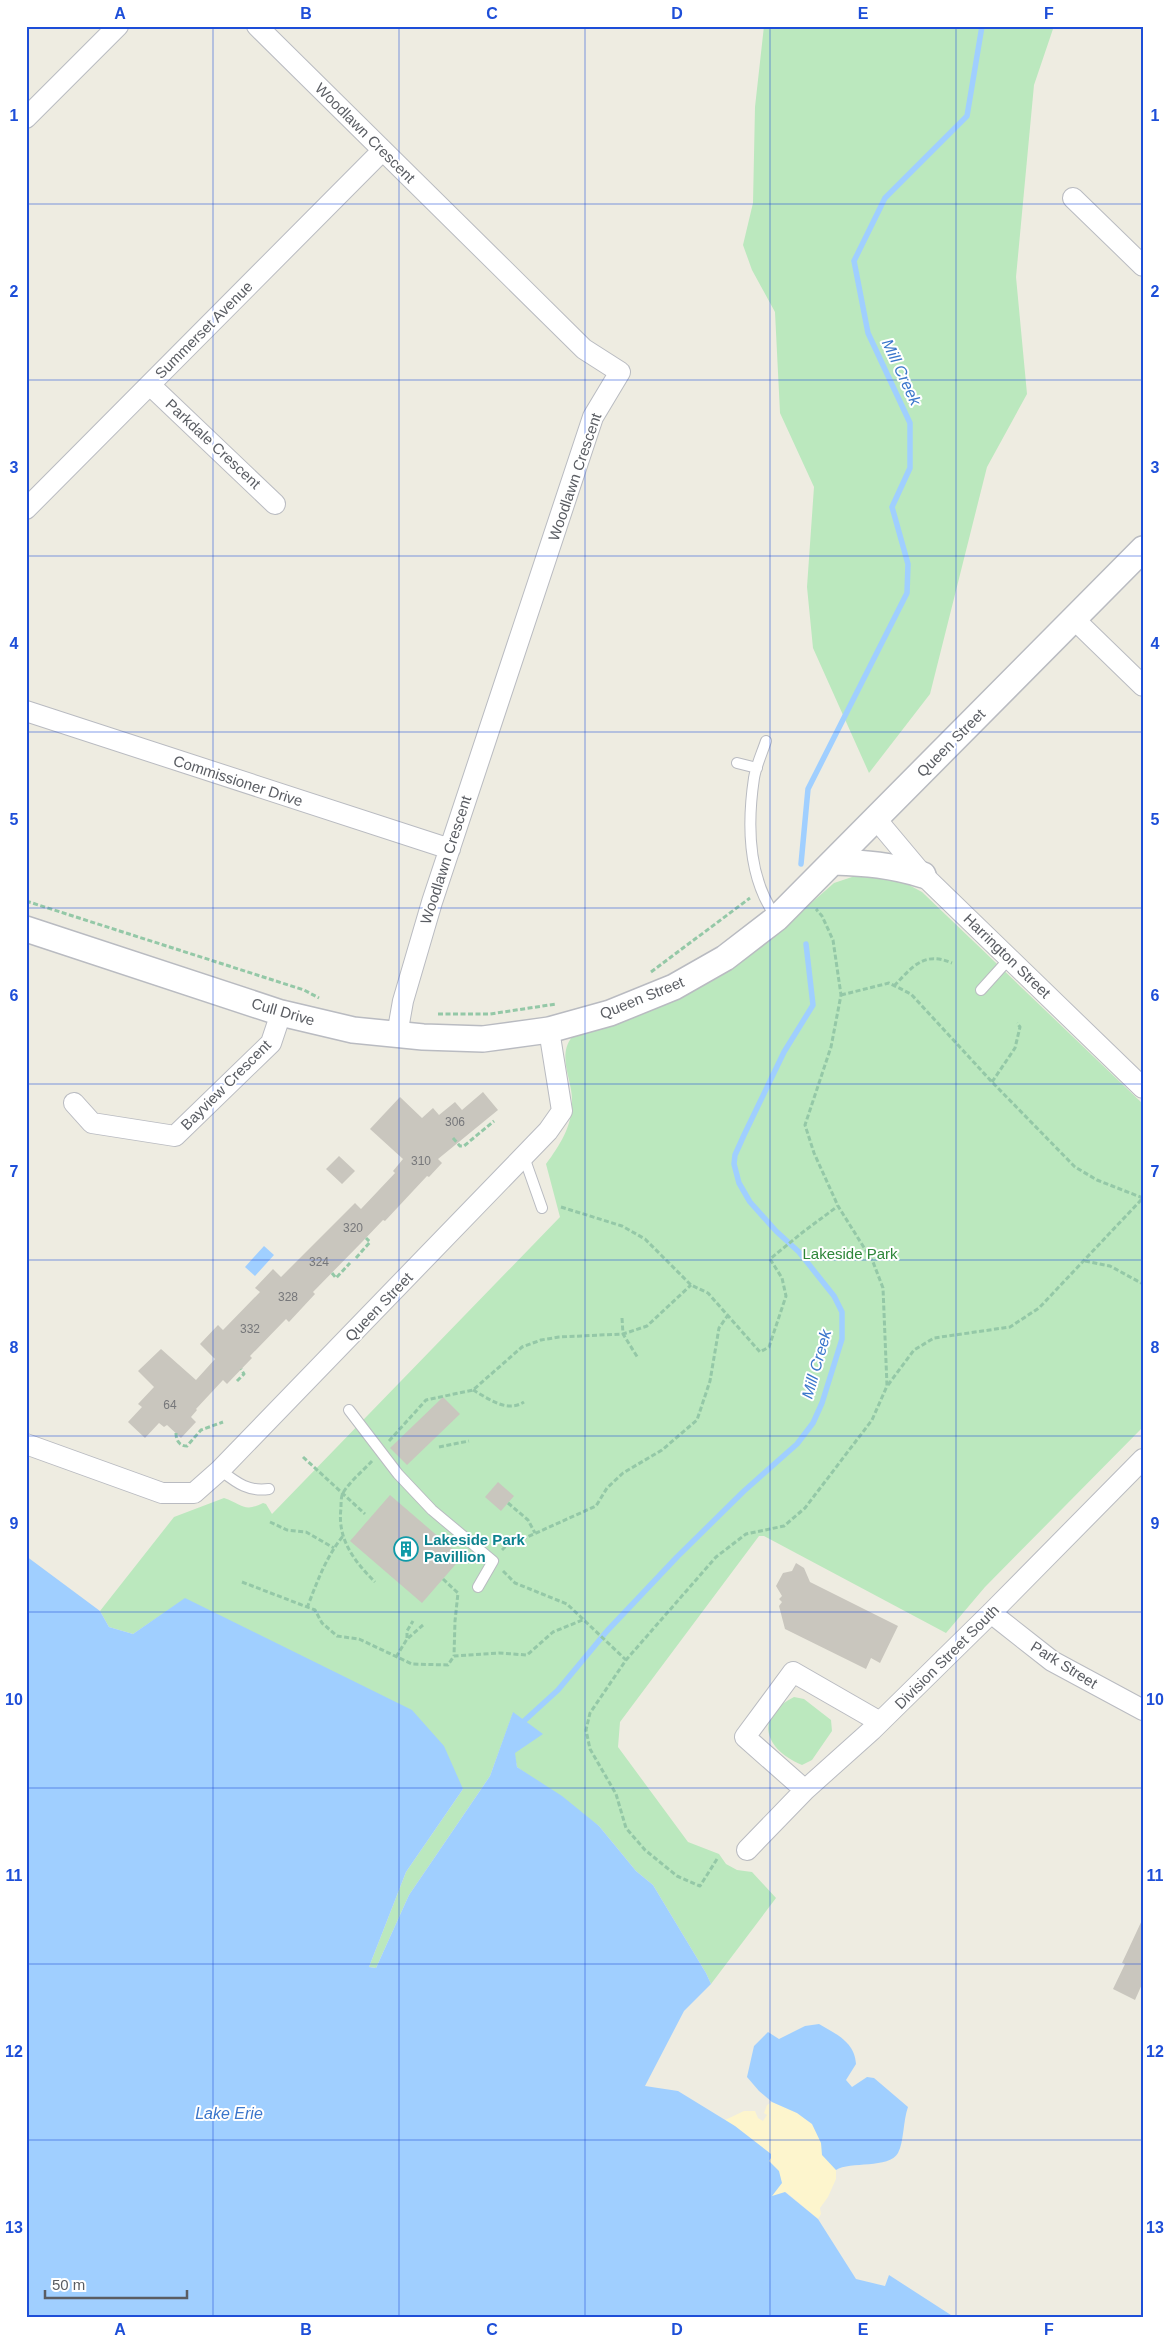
<svg xmlns="http://www.w3.org/2000/svg" width="1169" height="2343" viewBox="0 0 1169 2343" font-family="Helvetica,sans-serif">
<rect width="100%" height="100%" fill="#eeece1"/>
<path fill="#bbe8be" d="M764 26H1054L1034 85 1016 277 1027 394 987 467 930 694 869 773 813 648 807 587 814 487 780 413 775 312 752 270 743 245 753 203 755 107Z
M858 875 896 878 922 892 1143 1104V1427L985 1587 946 1633 764 1536H759L620 1722 618 1747 688 1842 719 1854 726 1864 737 1870 752 1872 776 1898 711 1984 706 1973 653 1885 636 1871 599 1826 517 1767 514 1753 513 1713 490 1776 409 1895 376 1968 369 1967 406 1872 463 1789 185 1599 133 1634 109 1627 100 1611 174 1517 224 1498C242 1504 244 1513 263 1503L266 1504 272 1514 560 1217 546 1164C560 1145 573 1125 572 1100 572 1079 557 1056 572 1037L679 999 721 976 755 952 834 883Z
M794 1697 804 1699 831 1720 832 1731 812 1760 802 1765C765 1750 753 1717 794 1697Z"/>
<path fill="#fdf5cd" d="M772 2102 797 2113 812 2124 836 2170V2179L828 2197 820 2208 821 2214 818 2219 786 2192 772 2197 768 2160 771 2154 725 2120 744 2111H755L758 2118 763 2121 767 2115 764 2113 767 2105Z"/>
<path fill="#a0cfff" d="M264 1246 274 1255 255 1276 245 1267Z
M26 1556 100 1611 109 1627 133 1634 185 1598 412 1710 444 1746 463 1789 406 1872 369 1967 376 1968 409 1895 490 1776 513 1712 543 1734 515 1753 517 1767 562 1796 599 1826 636 1871 653 1885 706 1973 711 1984 684 2011 645 2086 678 2091 735 2126 771 2154V2158L769 2161 779 2171 782 2183 772 2196 785 2192 818 2219 856 2279 885 2286 889 2275 954 2317H26Z
M819 2024C836 2034 855 2042 856 2064L846 2080 852 2087 867 2077 874 2078 908 2107C903 2121 904 2142 898 2153 889 2169 850 2161 836 2170L822 2155 821 2143 812 2124 797 2113 772 2102 759 2091 747 2077 754 2046 768 2032 779 2039 805 2026Z"/>
<g fill="none" stroke-linecap="round" stroke-linejoin="round">
<path stroke="#a0cfff" stroke-width="5.5" d="M801 864 808 789 907 593 908 564 892 507 910 468V423L868 333 854 261 885 198 967 116 982 26
M524 1721 558 1690 607 1631 677 1557 744 1491 797 1444 813 1423 822 1403 842 1339V1312L834 1296 799 1252 776 1231 750 1202 739 1183 734 1164 735 1155 744 1135 784 1052 813 1005 806 944"/>
</g>
<path fill="#c9c6be" d="M483 1092 498 1110 438 1159 442 1163 429 1177 427 1176 385 1221 383 1220 362 1242 313 1292 315 1294 289 1322 286 1319 250 1356 252 1358 227 1384 223 1380 196 1409 197 1410 191 1417 196 1422 181 1438 167 1425 164 1427 159 1423 145 1438 128 1422 142 1407 138 1404 154 1387 138 1371 161 1349 196 1380 215 1359 200 1344 218 1325 223 1330 260 1292 255 1288 273 1269 281 1277 355 1203 361 1209 395 1173 393 1171 403 1159 370 1129 400 1097 422 1118 433 1108 439 1115 455 1102 462 1110Z
M339 1156 355 1171 342 1184 326 1169Z
M443 1397 460 1414 407 1465 390 1448Z
M498 1482 514 1496 501 1511 485 1497Z
M390 1495 462 1557 422 1603 350 1541Z
M796 1563 804 1568 810 1582 898 1626 880 1663 871 1658 866 1669 785 1629 779 1606 782 1602 779 1599 782 1596 776 1586 783 1573 792 1571Z
M1143 1918V1982L1135 2000 1113 1989 1125 1964 1122 1963Z"/>
<g fill="none" stroke-linecap="round" stroke-linejoin="round">
<g stroke="#b9bbc1" stroke-width="12">
<path id="service" d="M766 741C762 753 756 766 754 778 747 825 748 878 776 917
M737 763 757 768
M981 990 1009 959
M524 1157 542 1208
M349 1410 398 1474 432 1510 493 1561 478 1587
M220 1470C237 1483 248 1492 269 1489"/>
</g>
<g stroke="#b9bbc1" stroke-width="22">
<path id="minor" d="M257 26 584 349 620 372 593 417 432 902 403 1001 397 1035
M26 118 118 26
M1073 198 1143 266
M150 385 275 504
M26 509 382 151
M1074 619 1143 686
M26 711 450 849
M876 819 923 875 1143 1088
M74 1103 92 1123 175 1136 271 1043 281 1013
M26 1444 162 1493H194L220 1470 548 1131 562 1111 549 1030
M991 1613 1052 1661 1143 1710
M805 1790 745 1737 793 1672 880 1722
M747 1850 805 1790 872 1730 991 1613 1143 1459"/>
</g>
<g stroke="#b9bbc1" stroke-width="28">
<path id="tertiary" d="M834 862C866 863 891 865 923 875
M26 929 281 1013 353 1030 423 1037 483 1039 549 1030 610 1013 674 987 725 958 777 918 1143 549"/>
</g>
<path stroke="#94c8a7" stroke-width="3" stroke-dasharray="5 2.5" stroke-linecap="butt" d="M26 901 304 990 319 998
M651 972 750 898
M894 986C913 966 924 951 952 963
M841 995 889 983 911 994 992 1082 1075 1167 1097 1180 1143 1198
M438 1014H490L556 1004
M992 1082 1015 1048 1020 1027 1017 1023
M453 1138 460 1146H464L494 1121
M561 1207 622 1226 645 1239 691 1285 708 1293 760 1352 769 1347 786 1296 782 1278 770 1259 803 1232 838 1206
M356 1258 370 1242 366 1238
M1085 1261 1110 1266 1143 1284
M332 1273 336 1278 350 1263
M622 1318 623 1334 638 1358
M237 1381 244 1374 241 1369
M888 1385 914 1350 934 1338 1010 1327 1039 1308 1142 1199
M473 1390C489 1399 507 1413 524 1402
M176 1433C176 1440 179 1446 187 1446L201 1430 223 1422
M389 1441 426 1400 473 1390 522 1347 541 1340 559 1337 623 1334 647 1326 691 1285
M439 1447 469 1441
M303 1457 365 1514
M372 1461C363 1471 350 1481 343 1493 341 1496 341 1503 341 1508 337 1539 354 1561 375 1582
M508 1503 528 1520 535 1533
M270 1522 287 1530 306 1532 334 1548
M502 1550 505 1547 596 1506 607 1488 623 1473 662 1450 697 1420 710 1381 719 1328 728 1315
M503 1571 515 1583 567 1604 626 1660
M443 1579 458 1593 455 1621 454 1656
M242 1582 315 1610 322 1623 337 1636 359 1639 412 1664 448 1665 454 1656 499 1653 527 1655 553 1632 585 1619
M307 1608C317 1582 326 1557 343 1536
M407 1638V1631L413 1621
M396 1657 407 1639 423 1625
M717 1859 700 1886 677 1876 645 1850 626 1828 616 1794 590 1749 586 1730 590 1713 626 1660 716 1557 746 1534 784 1526 805 1508 872 1420 887 1386 883 1288 873 1262 838 1206 814 1153 805 1125 831 1047 841 995 833 940 822 916 816 909"/>
<use href="#service" stroke="#fff" stroke-width="10"/>
<use href="#minor" stroke="#fff" stroke-width="20"/>
<use href="#tertiary" stroke="#fff" stroke-width="25"/>
</g>
<path fill="none" stroke="#1d4ed8" stroke-width="1" stroke-opacity="0.55" d="M213 26V2317M399 26V2317M585 26V2317M770 26V2317M956 26V2317M26 204H1143M26 380H1143M26 556H1143M26 732H1143M26 908H1143M26 1084H1143M26 1260H1143M26 1436H1143M26 1612H1143M26 1788H1143M26 1964H1143M26 2140H1143"/>
<defs>
<g id="building-ring" transform="scale(1.25)"><circle r="9.5" fill="#fff" stroke="#0f9aa8" stroke-width="1.5"/><path d="M-4-6H4V6H1V3H-1V6H-4ZM-2.5-4.3h1.7v1.8h-1.7ZM.8-4.3h1.7v1.8H.8ZM-2.5-1h1.7V.8h-1.7ZM.8-1h1.7V.8H.8Z" fill="#0f9aa8"/></g>
</defs>
<g fill-rule="evenodd">
<use href="#building-ring" x="406" y="1549"/>
</g>
<g text-anchor="middle" stroke-width="4" stroke-linejoin="round" paint-order="stroke">
<g font-size="12" fill="#76777a">
<text x="455" y="1126">306</text>
<text x="421" y="1165">310</text>
<text x="353" y="1232">320</text>
<text x="319" y="1266">324</text>
<text x="288" y="1301">328</text>
<text x="250" y="1333">332</text>
<text x="170" y="1409">64</text>
</g>
<g font-size="15" fill="#5a5d63" stroke="#fff">
<text transform="translate(365 133) rotate(45)" y="5">Woodlawn Crescent</text>
<text transform="translate(204 330) rotate(-45)" y="5">Summerset Avenue</text>
<text transform="translate(213 444) rotate(43)" y="5">Parkdale Crescent</text>
<text transform="translate(575 477) rotate(-71)" y="5">Woodlawn Crescent</text>
<text transform="translate(951 743) rotate(-45)" y="5">Queen Street</text>
<text transform="translate(238 781) rotate(18)" y="5">Commissioner Drive</text>
<text transform="translate(446 860) rotate(-72)" y="5">Woodlawn Crescent</text>
<text transform="translate(1007 956) rotate(44)" y="5">Harrington Street</text>
<text transform="translate(642 998) rotate(-22)" y="5">Queen Street</text>
<text transform="translate(283 1012) rotate(16)" y="5">Cull Drive</text>
<text transform="translate(226 1085) rotate(-45)" y="5">Bayview Crescent</text>
<text transform="translate(379 1307) rotate(-46)" y="5">Queen Street</text>
<text transform="translate(947 1657) rotate(-45)" y="5">Division Street South</text>
<text transform="translate(1064 1665) rotate(32)" y="5">Park Street</text>
</g>
<g font-size="15" fill="#2e8639" stroke="#fff">
<text x="850" y="1259">Lakeside Park</text>
</g>
<g font-size="15" font-weight="bold" fill="#0d838f" stroke="#fff" text-anchor="start">
<text x="424" y="1545">Lakeside Park<tspan x="424" dy="17">Pavillion</tspan></text>
</g>
<g font-size="16" font-style="italic" fill="#3a76cb" stroke="#fff">
<text transform="translate(902 372) rotate(65)" y="6">Mill Creek</text>
<text transform="translate(816 1364) rotate(-74)" y="6">Mill Creek</text>
<text x="229" y="2119">Lake Erie</text>
</g>
</g>
<rect width="1169" height="2343" fill="none" stroke="#ffffff" stroke-width="55"/>
<path d="M45 2290v8h142v-8" fill="none" stroke="#5a5d63" stroke-width="2.5"/>
<text x="52" y="2290" font-size="15" fill="#5a5d63" stroke="#ffffff" stroke-width="4" paint-order="stroke">50 m</text>
<rect x="28" y="28" width="1114" height="2288" fill="none" stroke="#1d4ed8" stroke-width="2"/>
<g font-size="16" text-anchor="middle" font-weight="bold" fill="#1d4ed8">
<text x="120" y="19">A</text>
<text x="306" y="19">B</text>
<text x="492" y="19">C</text>
<text x="677" y="19">D</text>
<text x="863" y="19">E</text>
<text x="1049" y="19">F</text>
<text x="14" y="121">1</text>
<text x="1155" y="121">1</text>
<text x="14" y="297">2</text>
<text x="1155" y="297">2</text>
<text x="14" y="473">3</text>
<text x="1155" y="473">3</text>
<text x="14" y="649">4</text>
<text x="1155" y="649">4</text>
<text x="14" y="825">5</text>
<text x="1155" y="825">5</text>
<text x="14" y="1001">6</text>
<text x="1155" y="1001">6</text>
<text x="14" y="1177">7</text>
<text x="1155" y="1177">7</text>
<text x="14" y="1353">8</text>
<text x="1155" y="1353">8</text>
<text x="14" y="1529">9</text>
<text x="1155" y="1529">9</text>
<text x="14" y="1705">10</text>
<text x="1155" y="1705">10</text>
<text x="14" y="1881">11</text>
<text x="1155" y="1881">11</text>
<text x="14" y="2057">12</text>
<text x="1155" y="2057">12</text>
<text x="14" y="2233">13</text>
<text x="1155" y="2233">13</text>
<text x="120" y="2335">A</text>
<text x="306" y="2335">B</text>
<text x="492" y="2335">C</text>
<text x="677" y="2335">D</text>
<text x="863" y="2335">E</text>
<text x="1049" y="2335">F</text>
</g>
</svg>
